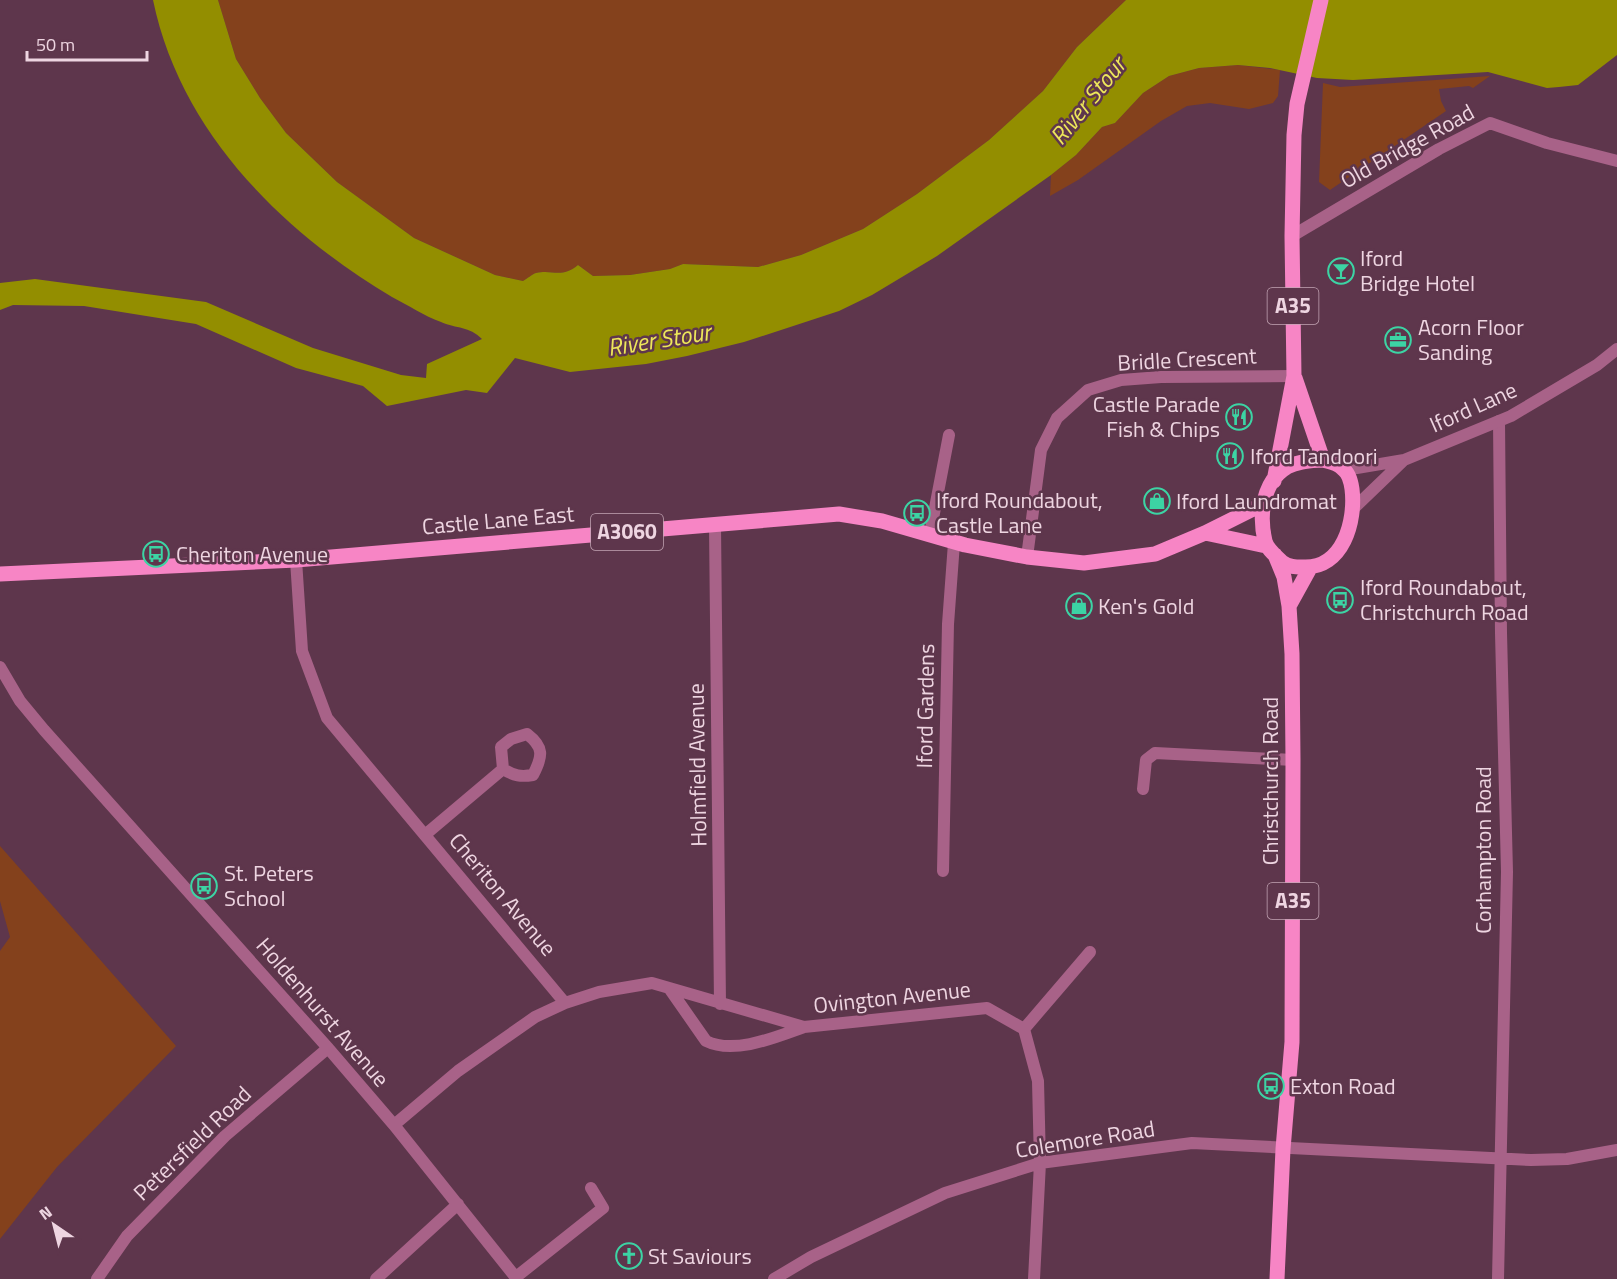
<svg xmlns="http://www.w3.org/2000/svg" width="1617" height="1279" viewBox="0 0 1617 1279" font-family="'Titillium Web',sans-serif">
<rect width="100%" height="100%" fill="#5e364c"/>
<path fill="#84411c" d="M218 0H1126L1077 47 1043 91 989 140 917 194 863 229 801 255 758 267 683 264 670 269 630 275 593 276 578 265C561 279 553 269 536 273 532 274 527 279 523 281L495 275 414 238 337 182 286 133 260 98 236 59Z
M1238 65 1280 70 1278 96 1273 103 1249 109 1210 103 1187 106 1161 121 1078 180 1050 196 1051 175 1076 155 1102 127 1115 123 1143 93 1169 76 1199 68Z
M1490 76 1473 88 1469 86 1439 89 1441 101 1446 111 1330 190 1319 182 1323 83 1340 87Z
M0 846 176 1046 57 1167 0 1239V951L10 937 0 901Z"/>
<path fill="#938e00" d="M153 0H218L236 59 260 98 286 133 337 182 414 238 495 275 523 281C527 279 532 274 536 273 553 269 561 279 578 265L593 276 630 275 670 269 683 264 758 267 801 255 863 229 917 194 989 140 1043 91 1077 47 1126 0H1617V55L1578 85 1559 87 1547 88 1488 72 1353 80 1317 78 1270 68 1238 65 1199 68 1169 76 1143 93 1115 123 1102 127 1076 155 1051 175 937 256 872 295 839 311 744 342 687 356 646 364 570 372 515 358 487 393 466 390 387 406 363 386 296 368 196 324 84 306 13 305 0 310V283L35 279 206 302 313 348 401 375 426 378 427 364 482 339C469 326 457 329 441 322 424 316 408 305 392 297 281 231 180 131 153 0Z"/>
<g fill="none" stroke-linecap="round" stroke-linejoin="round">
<path stroke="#a86288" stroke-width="12" d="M1292 236 1439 149 1490 123 1547 143 1617 161
M715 525 720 1004
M930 534 949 435
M1027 557 1041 450 1057 418 1088 390 1121 380 1161 377 1294 376
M296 560 302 651 327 718 565 1003
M0 667 20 701 44 730 328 1048 394 1125 517 1279
M1143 789 1146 760 1155 753 1293 760
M426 834 503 769 501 747 511 739 527 734C544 747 543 756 533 775 521 777 514 776 503 769
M943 871 948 624 954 543
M669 988 706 1041C734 1055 776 1037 804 1027
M1024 1029 1090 952
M394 1125 458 1071 535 1017 565 1003 599 992 652 983 804 1027 987 1008 1024 1029 1038 1081 1040 1163 1034 1279
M516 1277 603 1208 591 1188
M97 1279 127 1236 225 1136 328 1048
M376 1279 458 1204
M774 1279 811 1257 945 1193 1040 1163 1192 1143 1531 1160 1567 1159 1617 1150
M1498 1279 1507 872 1501 633 1499 421"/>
<path stroke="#a86288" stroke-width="12" d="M1345 470 1404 460 1511 416 1597 365 1617 349
M1353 509 1404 460"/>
<path stroke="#f785c5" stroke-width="15" d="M1295 378 1323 460
M1323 460C1330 462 1338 463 1343 469 1349 473 1351 482 1352 489 1356 521 1343 569 1303 567 1295 567 1289 567 1282 562 1276 556 1267 549 1265 541 1259 516 1262 482 1287 467 1298 461 1310 461 1323 460Z
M1274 481 1294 376 1292 236 1294 135 1297 104 1321 0
M1205 533 1266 546
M1275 555 1284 577 1289 606 1292 654 1293 760 1292 1042 1283 1149 1277 1279
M0 574 296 560 839 514 882 521 965 545 1027 557 1084 563 1155 554 1205 533 1263 504
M1289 606 1310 568"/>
</g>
<defs>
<g id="bar-ring" transform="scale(1.35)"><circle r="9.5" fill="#5e364c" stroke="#3cd4a4" stroke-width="1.5"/><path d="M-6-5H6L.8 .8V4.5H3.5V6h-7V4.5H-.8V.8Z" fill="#3cd4a4"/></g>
<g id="office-ring" transform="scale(1.35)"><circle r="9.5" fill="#5e364c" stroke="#3cd4a4" stroke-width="1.5"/><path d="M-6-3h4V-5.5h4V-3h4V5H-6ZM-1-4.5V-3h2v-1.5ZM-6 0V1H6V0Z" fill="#3cd4a4"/></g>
<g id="restaurant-ring" transform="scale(1.35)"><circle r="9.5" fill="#5e364c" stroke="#3cd4a4" stroke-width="1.5"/><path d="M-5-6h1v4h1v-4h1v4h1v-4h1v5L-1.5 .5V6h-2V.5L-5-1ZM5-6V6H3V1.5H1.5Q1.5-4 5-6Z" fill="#3cd4a4"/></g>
<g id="shop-ring" transform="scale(1.35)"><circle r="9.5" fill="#5e364c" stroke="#3cd4a4" stroke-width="1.5"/><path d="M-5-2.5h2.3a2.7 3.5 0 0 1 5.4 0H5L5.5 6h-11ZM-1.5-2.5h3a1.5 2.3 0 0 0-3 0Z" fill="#3cd4a4"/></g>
<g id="bus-ring" transform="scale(1.35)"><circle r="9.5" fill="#5e364c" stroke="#3cd4a4" stroke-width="1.5"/><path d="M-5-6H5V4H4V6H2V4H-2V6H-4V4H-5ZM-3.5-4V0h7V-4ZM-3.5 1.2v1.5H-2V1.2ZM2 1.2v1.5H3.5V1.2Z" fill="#3cd4a4"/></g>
<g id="church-ring" transform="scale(1.35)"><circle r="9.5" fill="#5e364c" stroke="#3cd4a4" stroke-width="1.5"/><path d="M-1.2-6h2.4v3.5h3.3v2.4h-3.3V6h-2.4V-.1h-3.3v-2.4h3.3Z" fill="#3cd4a4"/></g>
</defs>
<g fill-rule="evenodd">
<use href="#bar-ring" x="1341" y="271"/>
<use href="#office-ring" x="1398" y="340"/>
<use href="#restaurant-ring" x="1239" y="417"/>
<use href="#restaurant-ring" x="1230" y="456"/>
<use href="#shop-ring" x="1157" y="501"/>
<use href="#bus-ring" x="917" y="513"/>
<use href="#bus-ring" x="156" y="554"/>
<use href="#bus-ring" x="1340" y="600"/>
<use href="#shop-ring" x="1079" y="606"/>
<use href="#bus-ring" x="204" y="886"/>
<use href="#bus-ring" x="1271" y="1086"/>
<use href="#church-ring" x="629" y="1256"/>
</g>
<g text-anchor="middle" stroke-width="5" stroke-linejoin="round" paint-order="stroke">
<g fill="#5e364c" stroke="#c3a5b4" stroke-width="1.5">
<rect x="1267.5" y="288" width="51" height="36" rx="4.5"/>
<rect x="591" y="514" width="72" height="36" rx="4.5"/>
<rect x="1267.5" y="883" width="51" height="36" rx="4.5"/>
</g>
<g font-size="21" font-weight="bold" fill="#eed5e1">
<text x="1293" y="313">A35</text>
<text x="627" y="539">A3060</text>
<text x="1293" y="908">A35</text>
</g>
<g font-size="22" fill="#eed5e1" stroke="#5e364c">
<text transform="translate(1407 146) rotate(-29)" y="8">Old Bridge Road</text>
<text transform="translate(1187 359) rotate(-3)" y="8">Bridle Crescent</text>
<text transform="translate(1473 407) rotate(-24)" y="8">Iford Lane</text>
<text transform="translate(498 520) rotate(-5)" y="8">Castle Lane East</text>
<text transform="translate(925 706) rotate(-89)" y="8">Iford Gardens</text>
<text transform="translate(697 765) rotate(-91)" y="8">Holmfield Avenue</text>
<text transform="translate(1270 781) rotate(-90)" y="8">Christchurch Road</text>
<text transform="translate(1483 850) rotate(-90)" y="8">Corhampton Road</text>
<text transform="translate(503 894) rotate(50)" y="8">Cheriton Avenue</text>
<text transform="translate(892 997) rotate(-6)" y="8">Ovington Avenue</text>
<text transform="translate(323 1012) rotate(49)" y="8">Holdenhurst Avenue</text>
<text transform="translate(1085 1139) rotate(-9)" y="8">Colemore Road</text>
<text transform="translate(192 1143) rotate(-44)" y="8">Petersfield Road</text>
</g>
<g font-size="22" fill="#eed5e1" stroke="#5e364c" text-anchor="start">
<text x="1360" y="266">Iford<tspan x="1360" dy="25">Bridge Hotel</tspan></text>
<text x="1418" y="335">Acorn Floor<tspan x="1418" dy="25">Sanding</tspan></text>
<text x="1220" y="412" text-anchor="end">Castle Parade<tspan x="1220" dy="25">Fish &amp; Chips</tspan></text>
<text x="1250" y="464">Iford Tandoori</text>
<text x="936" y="508">Iford Roundabout,<tspan x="936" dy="25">Castle Lane</tspan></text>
<text x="1176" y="509">Iford Laundromat</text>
<text x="176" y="562">Cheriton Avenue</text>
<text x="1360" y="595">Iford Roundabout,<tspan x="1360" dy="25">Christchurch Road</tspan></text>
<text x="1098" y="614">Ken's Gold</text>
<text x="224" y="881">St. Peters<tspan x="224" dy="25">School</tspan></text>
<text x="1290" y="1094">Exton Road</text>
<text x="648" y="1264">St Saviours</text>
</g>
<g font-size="24" font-style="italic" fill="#ede75a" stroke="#5e364c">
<text transform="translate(1088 101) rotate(-51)" y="8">River Stour</text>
<text transform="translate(659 340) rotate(-9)" y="8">River Stour</text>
</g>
</g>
<g transform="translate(54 1225) rotate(325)" stroke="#5e364c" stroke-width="4.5" paint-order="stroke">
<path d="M0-4.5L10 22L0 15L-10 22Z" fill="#eed5e1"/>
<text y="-9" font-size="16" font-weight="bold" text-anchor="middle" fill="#eed5e1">N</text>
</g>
<path d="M27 51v9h120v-9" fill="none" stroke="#eed5e1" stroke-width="3"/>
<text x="36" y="51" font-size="18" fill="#eed5e1" stroke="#5e364c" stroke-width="4.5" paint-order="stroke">50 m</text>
</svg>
